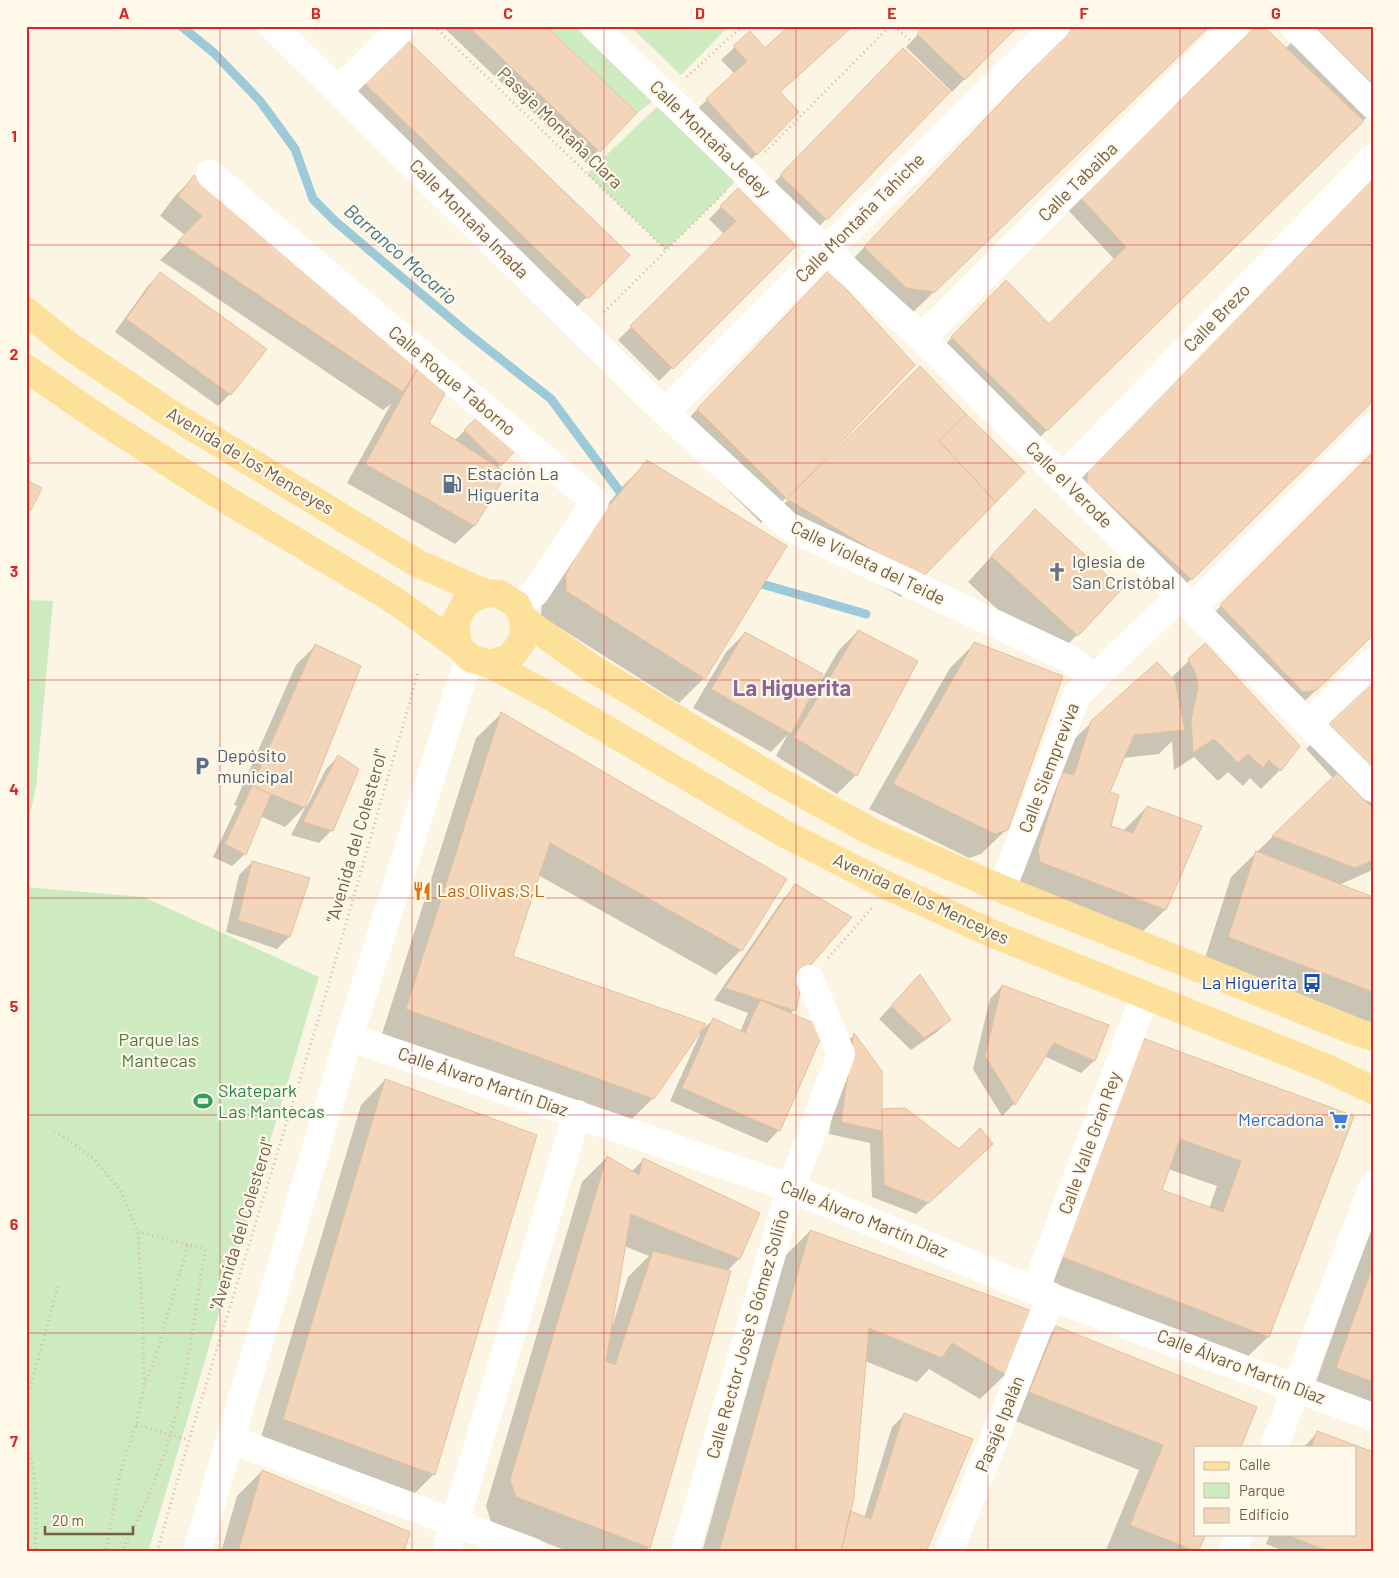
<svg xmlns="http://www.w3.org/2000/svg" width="1399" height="1578" viewBox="0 0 1399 1578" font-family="Barlow,sans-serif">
<rect width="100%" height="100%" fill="#fdf5e3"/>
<path fill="#ceeac1" d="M546 26H575L653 101 637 113Z
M630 26H729L681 75Z
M667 97 744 173 666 250 587 174Z
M26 600 53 601 36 787 26 832Z
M26 887 144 897 319 977 148 1552H26Z"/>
<path fill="#0003" fill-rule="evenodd" d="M312 26H321L317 30Z
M442 26H544L635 113 586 163Z
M852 26 779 93 798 112 744 167 694 112 735 74 721 60 750 33 765 50Z
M926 26H1017L952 92 906 47Z
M1073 26H1209L909 316 840 273Z
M1296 26H1366L1370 30 1373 27V111L1034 443 940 350 993 294 1049 326 1115 260 1068 210 1080 197 1285 49 1302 31Z
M403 38 628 255 574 310 349 93Z
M891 62 826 219 814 232 769 188Z
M1373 171V400L1178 592 1076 481Z
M194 177 421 361 428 424 454 441 482 413 517 447 497 468 474 526 455 544 347 483 391 404 383 410 160 260 185 235 160 216 175 196Z
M738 190 795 246 659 381 618 340 724 234 709 219Z
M161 273 230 394 218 406 115 332 148 286Z
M804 296 914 365 782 502 784 504 920 367V578L901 597 767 517 761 523 673 435Z
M1373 453V633L1303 703 1209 618Z
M647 462 704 678 679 703 541 616 542 600 566 555 622 487Z
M1010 536 1077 635 1052 660 968 582Z
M858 631 856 775 837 794 776 756 788 734 771 752 693 708 726 652 745 633 816 689 839 650Z
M975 643 1007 829 981 854 969 858 869 809 950 668Z
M1205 645 1280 770 1261 789 1250 778 1243 786 1228 772 1218 781 1194 757 1174 770 1172 741 1159 754 1123 758 1108 793 1109 827 1123 831 1147 807 1200 827 1165 910 1140 934 1016 887 1066 747 1092 722 1171 678Z
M315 646 305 805 307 806 326 769 338 757 358 770 331 831 319 843 291 835 306 806 285 827 260 816 245 854 232 866 213 857 237 806 234 805 296 665Z
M1373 681V869L1368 872 1339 885 1373 898V1026L1204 961 1231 877 1333 778 1306 749Z
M501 714 741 950 716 975 538 875 511 957 702 1030 713 1020 740 1032 748 1013 714 1000 783 899 796 886 803 972 794 1010 790 1014 779 1130 767 1143 670 1101 700 1034 699 1033 653 1098 628 1123 382 1034 476 738Z
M252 862 289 937 277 949 226 932 239 875Z
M919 976 949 1020 937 1032 911 1050 879 1019Z
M1002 986 1107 1026 1094 1061 1081 1073 1044 1056 1014 1104 1002 1116 973 1069 990 999Z
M854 1035 881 1110 905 1109 959 1151 979 1157 916 1214 872 1197 870 1143 829 1134 842 1047Z
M1115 1063 1352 1116 1268 1337 1243 1361 1028 1278ZM1168 1169 1217 1186 1209 1209 1160 1191Z
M385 1080 434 1474 409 1499 259 1444 361 1105Z
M607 1157 631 1172 643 1160 739 1259 726 1272 649 1547 645 1552H570L491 1522 486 1506 582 1182ZM624 1246 649 1256 628 1277 613 1324 611 1323Z
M1373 1222V1417L1312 1393Z
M810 1231 1031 1312 1005 1375 980 1399 929 1369 917 1382 865 1361 849 1512 864 1518 892 1427 904 1415 925 1552H702L785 1256Z
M1056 1328 1195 1447V1534H1204L1197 1552H1111L1106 1550 1139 1470 1005 1417 1031 1353Z
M1318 1432 1355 1447H1304Z
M262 1471 403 1552H221L237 1496Z
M1270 1534H1355L1373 1552H1286L1266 1544Z"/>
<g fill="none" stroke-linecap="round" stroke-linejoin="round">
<path stroke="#9dcad8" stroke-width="9" d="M181 26 214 53 260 101 295 149 313 199 336 222 470 335 551 399 620 492
M762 584 866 614"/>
</g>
<path fill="#f3d6ba" stroke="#e6be9a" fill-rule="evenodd" d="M468 26H546L637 113 600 152Z
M789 26H853L780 92 799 112 757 155 706 99 747 61 733 46 750 31 765 48Z
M924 26H1018L965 80 917 34Z
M1073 26H1210L935 292 906 288 864 247Z
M1257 26H1263L1364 121 1047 431 951 337 1006 280 1049 324 1126 247 1079 196Z
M1315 26H1368L1370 28 1373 26V84Z
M403 36 630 255 588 299 361 80Z
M903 48 950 92 827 220 780 175Z
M1373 170V401L1192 580 1087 483 1088 467Z
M194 175 422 361 403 392 178 241 202 216 178 196Z
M738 188 796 246 673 369 630 326 736 221 720 206Z
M829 270 915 365 787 499 697 409Z
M160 272 267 349 231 395 126 319Z
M422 361 449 386 429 423 507 473 475 526 365 464Z
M920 366 966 414 939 441 996 502 921 579 787 499Z
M482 412 519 447 501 466 464 430Z
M966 414 1025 472 996 502 939 441Z
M1373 452V635L1317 690 1303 692 1220 605Z
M26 456 31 458 26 468Z
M647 460 787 546 705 679 566 591V574L590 529Z
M26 480 42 488 31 510 26 508Z
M1035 509 1122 589 1078 636 991 556Z
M858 630 918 661 857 776 794 737Z
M745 632 823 674 791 734 711 689Z
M974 642 1063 676 1008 830 995 834 893 784Z
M1205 643 1300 746 1281 771 1269 760 1263 768 1248 754 1238 763 1214 739 1193 753 1191 720 1198 688 1196 674 1188 659Z
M315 644 361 666 305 808 252 786Z
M1157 662 1175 681 1185 730 1134 735 1110 792 1119 795 1111 826 1133 833 1147 806 1202 826 1166 910 1040 862 1038 850 1062 772 1074 775 1091 721Z
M1373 680V769L1329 724Z
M501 712 787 879 742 951 550 843 513 956 706 1024 654 1099 406 1009Z
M338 755 359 769 333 831 303 822Z
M1337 773 1373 808V860L1355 868 1272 836Z
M252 786 271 794 246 855 225 844Z
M1256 851 1373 897V992L1228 937Z
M252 861 310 878 290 937 238 920Z
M795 884 852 917 804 973 796 1011 725 988Z
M920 974 951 1020 924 1038 891 1006Z
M1002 985 1109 1025 1095 1061 1054 1043 1015 1105 985 1056Z
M760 1000 825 1028 780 1131 682 1088 713 1018 745 1033Z
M854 1033 882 1071V1131L841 1122Z
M1140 1037 1354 1116 1269 1337 1052 1253ZM1180 1139 1241 1161 1223 1212 1162 1190Z
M385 1079 537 1135 435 1475 283 1419Z
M905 1108 959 1149 980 1128 993 1144 929 1203 884 1185 882 1109Z
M607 1156 639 1175 643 1158 760 1213 740 1259 631 1214 606 1361 615 1365 653 1251 731 1271 650 1548 516 1497 510 1480Z
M810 1230 1032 1311 1006 1375 952 1343 942 1358 869 1328 854 1498 841 1552H719Z
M1373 1265V1382L1336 1368Z
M1056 1326 1257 1407 1241 1447H1195V1534H1206L1198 1552 1130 1525 1163 1445 1029 1392Z
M904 1413 973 1439 926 1552H841L850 1511 871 1519Z
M1317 1431 1373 1452V1552H1330L1285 1534H1355V1447H1311Z
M262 1470 410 1532 404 1552H238Z"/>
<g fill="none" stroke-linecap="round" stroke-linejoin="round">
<path stroke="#d7b99d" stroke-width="3" stroke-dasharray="1 4" stroke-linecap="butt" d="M434 26 666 250
M894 26 957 83
M687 77 742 26
M765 152 890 26
M604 312 726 191
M828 958 872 908
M54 1133 61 1135 93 1158 120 1190 138 1232 143 1326 144 1387 136 1425 119 1477 106 1552
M144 1385 155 1359 188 1245
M26 1403 58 1286
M136 1425 189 1440
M26 1444C39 1477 36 1516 35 1552
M121 1552C140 1517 159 1474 170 1436 188 1376 195 1312 205 1249L138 1232
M157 1552 189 1440 320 1014 418 673"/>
<path stroke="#fff" stroke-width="28" d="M272 26 665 412 788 526 1070 659 1094 679
M594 26 826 251 922 338 1373 788
M1294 26 1373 105
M339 90 404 26
M210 174 595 502 535 593 516 604
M922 338 1234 26
M665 412 826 251 1056 26
M1062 478 1373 158
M1192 608 1373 427
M1309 723 1373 662
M1002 889 1077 695 1180 596
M349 1037 791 1188 1035 1291 1373 1417
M1035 1291 1145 995
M230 1439 533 1552
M1274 1447 1373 1186
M197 1552 349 1037 460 685 470 658
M446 1552 577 1114
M685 1552 791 1188 841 1054 810 979
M949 1552 1051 1296
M1233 1552 1240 1534"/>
<path stroke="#fde09a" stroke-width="28" d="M26 311 68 345 168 412 417 563 485 593
M26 368 97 417 217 494 394 600 458 646 470 658 490 664 553 698 785 834 890 887 993 934 1322 1066 1373 1090
M524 620 590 667 779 781 874 833 1002 889 1357 1032 1373 1037
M458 646 455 622 466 602 485 593 499 594 516 604 524 620 523 640 510 658 490 664"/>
</g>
<path fill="none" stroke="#d62828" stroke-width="1" stroke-opacity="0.55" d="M220 26V1552M412 26V1552M604 26V1552M796 26V1552M988 26V1552M1180 26V1552M26 245H1373M26 463H1373M26 680H1373M26 898H1373M26 1115H1373M26 1333H1373"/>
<defs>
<g id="fuel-bare" transform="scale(1.5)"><path d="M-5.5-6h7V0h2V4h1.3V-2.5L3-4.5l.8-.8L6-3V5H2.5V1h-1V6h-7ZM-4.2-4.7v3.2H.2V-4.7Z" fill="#5c6f8a" stroke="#fff9ea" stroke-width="2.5" paint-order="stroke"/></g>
<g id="church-bare" transform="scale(1.5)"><path d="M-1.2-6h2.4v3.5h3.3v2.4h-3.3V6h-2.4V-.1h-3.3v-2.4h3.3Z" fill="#6b7280" stroke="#fff9ea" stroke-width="2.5" paint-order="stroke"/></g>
<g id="parking-bare" transform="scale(1.5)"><path d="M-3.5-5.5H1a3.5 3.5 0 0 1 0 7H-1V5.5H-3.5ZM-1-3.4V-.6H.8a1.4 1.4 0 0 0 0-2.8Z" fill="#5c6f8a" stroke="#fff9ea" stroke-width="2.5" paint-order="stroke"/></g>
<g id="restaurant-bare" transform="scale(1.5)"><path d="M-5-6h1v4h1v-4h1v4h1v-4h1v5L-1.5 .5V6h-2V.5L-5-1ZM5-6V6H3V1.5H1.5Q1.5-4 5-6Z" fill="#e8710a" stroke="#fff9ea" stroke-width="2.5" paint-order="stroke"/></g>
<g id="bus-bare" transform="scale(1.5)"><path d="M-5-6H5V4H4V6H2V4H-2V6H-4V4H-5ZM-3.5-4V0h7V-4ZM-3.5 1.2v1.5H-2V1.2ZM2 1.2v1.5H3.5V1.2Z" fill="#1a4fb4" stroke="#fff9ea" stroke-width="2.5" paint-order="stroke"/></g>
<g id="stadium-bare" transform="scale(1.5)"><path d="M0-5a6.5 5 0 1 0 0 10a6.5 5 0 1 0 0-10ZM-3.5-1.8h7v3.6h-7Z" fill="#2e9e5b" stroke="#fff9ea" stroke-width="2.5" paint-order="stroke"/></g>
<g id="supermarket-bare" transform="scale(1.5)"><path d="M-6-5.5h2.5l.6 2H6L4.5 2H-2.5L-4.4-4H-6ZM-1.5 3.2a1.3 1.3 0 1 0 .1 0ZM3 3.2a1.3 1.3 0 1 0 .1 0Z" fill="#3f7fe0" stroke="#fff9ea" stroke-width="2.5" paint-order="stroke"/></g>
</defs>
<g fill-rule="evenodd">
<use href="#fuel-bare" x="452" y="484"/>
<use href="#church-bare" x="1057" y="572"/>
<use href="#parking-bare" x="202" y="766"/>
<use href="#restaurant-bare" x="422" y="891"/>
<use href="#bus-bare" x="1312" y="983"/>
<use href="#stadium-bare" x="203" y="1101"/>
<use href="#supermarket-bare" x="1339" y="1120"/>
</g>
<g text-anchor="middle" stroke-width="4.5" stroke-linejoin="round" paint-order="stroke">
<g font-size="18" fill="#755c49" stroke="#fff9ea">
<text transform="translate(560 128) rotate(44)" y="6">Pasaje Montaña Clara</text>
<text transform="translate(710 139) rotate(44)" y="6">Calle Montaña Jedey</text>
<text transform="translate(1078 182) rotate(-45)" y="6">Calle Tabaiba</text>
<text transform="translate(860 218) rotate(-45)" y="6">Calle Montaña Tahiche</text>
<text transform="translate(469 219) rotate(45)" y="6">Calle Montaña Imada</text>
<text transform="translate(1217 318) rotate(-46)" y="6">Calle Brezo</text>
<text transform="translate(452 381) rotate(40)" y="6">Calle Roque Taborno</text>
<text transform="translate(250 461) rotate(31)" y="6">Avenida de los Menceyes</text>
<text transform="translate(1069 485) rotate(45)" y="6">Calle el Verode</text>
<text transform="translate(868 563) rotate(26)" y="6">Calle Violeta del Teide</text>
<text transform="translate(1049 768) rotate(-69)" y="6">Calle Siempreviva</text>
<text transform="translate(357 836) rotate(-74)" y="6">"Avenida del Colesterol"</text>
<text transform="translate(921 899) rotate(25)" y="6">Avenida de los Menceyes</text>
<text transform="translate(483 1082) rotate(19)" y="6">Calle Álvaro Martín Díaz</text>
<text transform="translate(1090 1143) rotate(-70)" y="6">Calle Valle Gran Rey</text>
<text transform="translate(864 1219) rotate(22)" y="6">Calle Álvaro Martín Díaz</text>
<text transform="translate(242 1224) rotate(-73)" y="6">"Avenida del Colesterol"</text>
<text transform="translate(748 1334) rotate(-74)" y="6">Calle Rector José S Gómez Soliño</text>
<text transform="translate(1241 1367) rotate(21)" y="6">Calle Álvaro Martín Díaz</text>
<text transform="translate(1000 1424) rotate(-68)" y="6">Pasaje Ipalán</text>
</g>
<g font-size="18" fill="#4e5e75" stroke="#fff9ea" text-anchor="start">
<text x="467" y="480">Estación La<tspan x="467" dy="21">Higuerita</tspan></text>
<text x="217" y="762">Depósito<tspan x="217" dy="21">municipal</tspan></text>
</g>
<g font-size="18" fill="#5b616d" stroke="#fff9ea" text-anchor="start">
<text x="1072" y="568">Iglesia de<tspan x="1072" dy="21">San Cristóbal</tspan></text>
</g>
<g font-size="18" fill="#c56008" stroke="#fff9ea" text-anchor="start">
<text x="437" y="897">Las Olivas,S,L</text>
</g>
<g font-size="18" fill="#164399" stroke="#fff9ea" text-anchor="end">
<text x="1297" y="989">La Higuerita</text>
</g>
<g font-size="18" fill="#4c7b41" stroke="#fff9ea">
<text x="159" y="1046">Parque las<tspan x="159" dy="21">Mantecas</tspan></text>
</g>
<g font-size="18" fill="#27864d" stroke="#fff9ea" text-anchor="start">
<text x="218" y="1097">Skatepark<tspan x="218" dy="21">Las Mantecas</tspan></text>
</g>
<g font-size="18" fill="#366cbe" stroke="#fff9ea" text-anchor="end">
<text x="1324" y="1126">Mercadona</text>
</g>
<g font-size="19" font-style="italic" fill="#417789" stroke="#fff9ea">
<text transform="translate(401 254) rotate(41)" y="7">Barranco Macario</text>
</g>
<g font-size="22" font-weight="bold" fill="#8c6499" stroke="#fff9ea">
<text x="792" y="696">La Higuerita</text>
</g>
</g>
<rect width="1399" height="1578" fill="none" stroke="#fff9ea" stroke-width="55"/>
<rect x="1194" y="1446" width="162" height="90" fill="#fff9ea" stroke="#c8baaa"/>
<rect x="1204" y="1462" width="25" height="8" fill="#fde09a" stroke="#c8baaa"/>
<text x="1239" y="1470" font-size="15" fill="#755c49">Calle</text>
<rect x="1204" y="1483" width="25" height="15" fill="#ceeac1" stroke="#c8baaa"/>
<text x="1239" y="1496" font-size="15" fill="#755c49">Parque</text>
<rect x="1204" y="1508" width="25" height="15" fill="#f3d6ba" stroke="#c8baaa"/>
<text x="1239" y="1520" font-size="15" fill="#755c49">Edificio</text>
<path d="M45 1526v8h88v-8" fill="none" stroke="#755c49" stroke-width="2.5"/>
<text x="52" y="1526" font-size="15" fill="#755c49" stroke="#fff9ea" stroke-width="4" paint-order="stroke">20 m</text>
<rect x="28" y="28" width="1344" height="1522" fill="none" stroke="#d62828" stroke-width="2"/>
<g font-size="16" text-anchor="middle" font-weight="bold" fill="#d62828">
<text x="124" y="19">A</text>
<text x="316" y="19">B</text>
<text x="508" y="19">C</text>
<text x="700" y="19">D</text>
<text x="892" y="19">E</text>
<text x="1084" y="19">F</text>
<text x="1276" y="19">G</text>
<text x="14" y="142">1</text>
<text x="14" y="360">2</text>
<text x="14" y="577">3</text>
<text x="14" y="795">4</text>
<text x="14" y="1012">5</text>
<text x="14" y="1230">6</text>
<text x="14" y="1447">7</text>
</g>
</svg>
